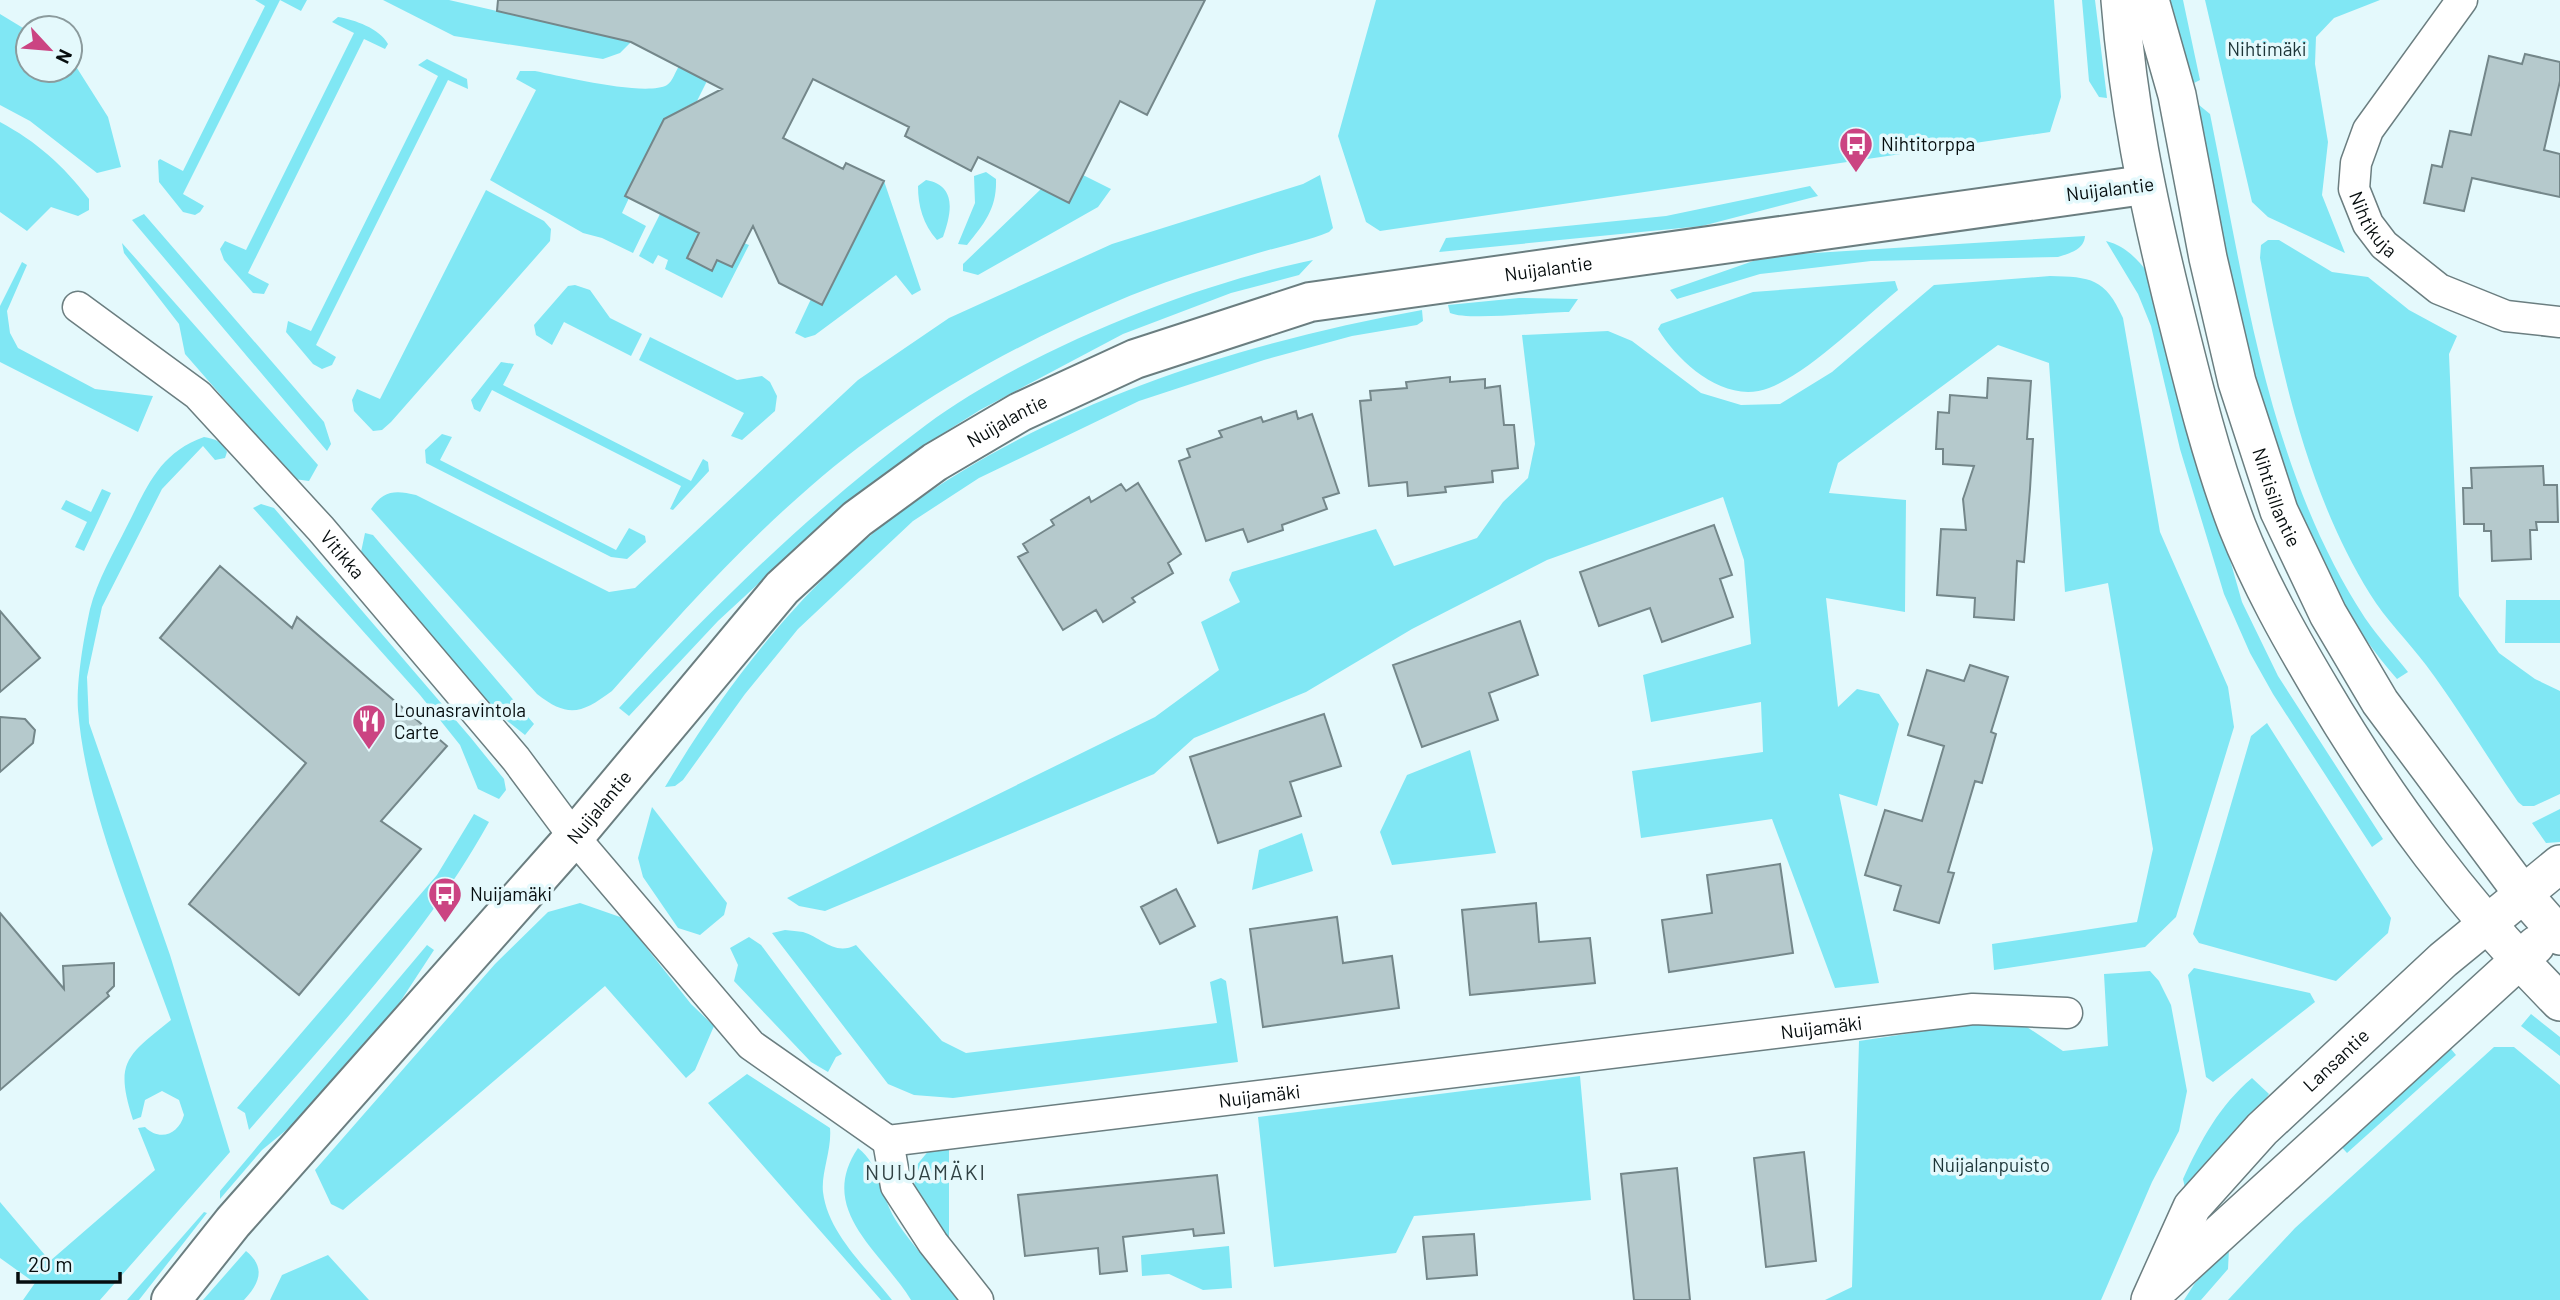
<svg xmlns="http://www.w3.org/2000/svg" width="2560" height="1300" viewBox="0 0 2560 1300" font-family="Barlow,sans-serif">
<rect width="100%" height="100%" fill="#e4f9fc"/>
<path fill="#80e7f4" d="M255 0H307L301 11 280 0 183 194 204 206 200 212 195 215 183 212 159 182 158 161 160 159 183 171 265 6Z
M383 0H449L631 42 620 53 603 59 454 36Z
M1376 0H2054L2061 97 2050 132 1380 231 1366 222 1338 136Z
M2082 0H2095L2107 98 2099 97 2089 81Z
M2169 0H2183L2200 80 2190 85Z
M2205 0H2380L2334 18 2316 37 2315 64 2328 142 2322 195 2345 253 2268 217 2252 202Z
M0 14 28 31V70H70V57L108 117 121 167 97 173 30 121 0 105Z
M338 17C355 20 379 28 388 44L385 49 364 39 248 273 269 284 264 294 253 293 224 260 220 249 225 241 246 250 354 33 332 22Z
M427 59 467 79 468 89 448 80 316 345 336 357 332 365 322 369 313 364 286 332 288 321 311 331 438 76 418 65Z
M679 66 707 81 697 101 664 119 625 196 629 198 622 213 646 226 633 253 602 238 583 233 490 180 536 90 516 79 520 71H535C561 76 646 97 667 85 673 81 675 72 679 66Z
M2199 105 2210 114C2245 285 2268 469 2365 618 2378 637 2394 654 2408 672L2397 679C2262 523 2237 305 2194 110Z
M0 122C37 142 63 165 89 199V210L78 216 51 207 27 231 0 212Z
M986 172 996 179C997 208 985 223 967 245L958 244 975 203 974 176Z
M1083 175 1111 189 1098 207 978 275 963 271V264L1041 189 1069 203Z
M1320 175 1333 228 1329 232C1307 241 1282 246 1258 253 1209 268 1161 282 1113 303 1009 347 897 411 811 486 739 548 675 620 612 691 582 713 569 719 537 694L371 509C383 490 396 490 416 495L609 592 635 588 858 380 949 318 1112 244 1303 184Z
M926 180C958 186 951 214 943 237L937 240C923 224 918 206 918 186Z
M884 181 921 290 912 295 896 275 815 335 805 338 795 333 811 299 823 304Z
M1810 186 1818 196 1702 226 1439 252 1446 238 1666 216Z
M486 190 544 221 551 229 550 241 391 422 382 430 373 431 354 411 352 400 357 389 380 399Z
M144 214 324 422 331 444 327 451 132 220Z
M660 214 699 233 687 258 711 270 717 260 732 267 744 243 749 245 722 298 665 269 668 260 658 255 653 264 639 256Z
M2085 236C2084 250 2070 253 2058 257L1871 261 1760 274 1677 299 1670 290 1759 259 1782 255Z
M2268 240H2279L2332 272 2368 277 2409 310 2457 336 2449 354 2459 596 2499 653 2535 679 2560 691V794L2534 806H2523L2518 802C2487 757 2459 709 2426 665 2408 641 2386 620 2370 594 2308 494 2281 372 2260 258L2261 245Z
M2106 241C2126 246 2137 259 2149 274L2242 602 2278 676 2383 839 2372 847 2273 694 2250 653 2224 594 2180 449 2151 326 2138 294Z
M122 243 318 465 309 481 294 479 185 354 179 324 124 253Z
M1313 260 1299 275 1231 293 1123 334 980 410 915 451 821 526 718 621 629 716 619 708C714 606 814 508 926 425 1026 351 1191 285 1313 260Z
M22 262 27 265 7 311 10 333 18 348 95 389 153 396 138 432 0 362V306Z
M2050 276C2091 277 2105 278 2123 318L2160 532 2228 687 2234 727 2176 917 2145 947 1994 970 1992 944 2137 922 2153 849 2108 583 2065 592 2049 363 1998 345 1838 463 1829 493 1906 500 1905 612 1826 598 1838 707 1857 689 1879 694 1899 724 1877 806 1839 794 1879 983 1835 988 1772 819 1641 838 1632 771 1763 752 1761 702 1651 722 1643 675 1751 644 1744 560 1723 497 1547 560 1412 629 1306 692 1194 738 1154 774 825 911 799 906 787 898 1155 717 1219 670 1201 622 1240 602 1229 580 1232 572 1376 529 1394 566 1477 538 1503 502 1528 478 1535 444 1522 335 1608 331 1632 341 1701 393 1741 405 1780 404 1832 372 1934 285Z
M1895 281 1898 290C1863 319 1810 372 1769 388 1725 405 1679 363 1658 329L1661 324 1753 292Z
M575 285 590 290 610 318 642 334 631 356 564 322 552 345 536 335 534 325 568 286Z
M1519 298 1578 299 1569 312C1541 312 1469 321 1450 313L1448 305Z
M1422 310 1423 321 1417 325 1352 336 1264 360 1139 401 979 478 913 521 798 629 745 694 683 780 675 786 665 787C727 683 807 579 906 508 1057 400 1241 343 1422 310Z
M650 337 737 380 762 376 770 382 777 396 775 411 742 440 731 436 744 413 639 360Z
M501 362 514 364 503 385 691 481 703 459 708 462 709 471 673 510 670 509 681 486 492 390 480 412 474 409 471 400Z
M442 434 452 437 440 460 616 550 629 528 645 536 646 542 627 559 611 557 426 463 425 450Z
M204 437C215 439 223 441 227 452L225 458 215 460 203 446 162 489 102 607 87 677 89 723 170 955 230 1152 100 1300H23L35 1283 0 1258V1202L50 1261 155 1170 138 1128 145 1127C160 1142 179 1134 184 1115L179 1100 162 1091 145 1100 141 1117 133 1120C114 1061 127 1056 171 1020 137 924 86 811 78 710 76 681 84 637 90 609 97 581 114 552 127 526 147 487 159 453 204 437Z
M102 489 111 493 84 551 75 547 87 522 61 509 66 500 91 512Z
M261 504 274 508 471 738 504 779 506 790 499 799 478 789 460 745 420 695 253 508Z
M365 533 373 535 534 724 525 735 478 698 368 570 361 552Z
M2506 600H2560V643H2505Z
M2267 723 2391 918 2388 933 2336 981 2199 943 2193 934 2251 736Z
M1470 750 1496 853 1392 865 1380 832 1407 775Z
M652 807 727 903 724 915 700 935 678 928 643 877 638 858Z
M2560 809V842L2546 843 2532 823Z
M474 814 489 822C428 933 332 1034 249 1130L245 1113 237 1108 437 875Z
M1302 833 1313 871 1252 890 1259 850Z
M580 903 623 918 691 1004 714 1026 695 1070 686 1078 605 986 343 1210 331 1204 315 1170 495 964 548 912Z
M785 930C791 931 798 931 803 932 823 938 834 956 856 945L942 1041 966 1053 1217 1023 1210 982 1221 978 1226 981 1238 1062 953 1098 914 1095 888 1084 772 933Z
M749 937 761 945 842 1054 836 1057 828 1072 811 1062 734 981 738 965 730 948Z
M427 945 434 950 383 1028 318 1104 262 1150 220 1199V1191Z
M2194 968 2310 993 2315 1002 2213 1082 2206 1077 2188 975Z
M2150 971 2159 981 2171 1005 2187 1091 2179 1131 2152 1182 2101 1300H1825L1852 1287 1859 1041 1992 1021H2018L2063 1051 2108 1046 2104 974Z
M2531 1014 2560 1037V1056L2521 1026Z
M2446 1043 2456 1055 2347 1153 2337 1142Z
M2494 1047H2514L2560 1085V1300H2228L2295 1228Z
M747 1074 830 1128C832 1150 821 1172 823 1192 828 1234 868 1269 892 1300H881L708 1103Z
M1580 1076 1591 1200 1414 1216 1396 1253 1274 1267 1258 1117Z
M2252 1078 2269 1094 2227 1156 2185 1188 2183 1179C2201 1140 2219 1106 2252 1078Z
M858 1148C881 1166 881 1196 895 1219 913 1248 940 1273 961 1300H911C881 1251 816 1210 858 1148Z
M930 1149 949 1150V1241L914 1189 916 1166Z
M204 1212 207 1213 139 1300H127Z
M1229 1246 1232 1288 1203 1290 1169 1274 1142 1276 1141 1255Z
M2229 1249 2228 1269 2201 1300H2184L2195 1283Z
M246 1251C266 1267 260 1283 244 1300H203Z
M328 1255 369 1300H270L282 1275Z"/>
<path fill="#b5c9cc" stroke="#74878a" stroke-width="2" d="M498 0H1205L1147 115 1120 101 1069 203 978 157 971 171 905 136 909 127 813 79 783 138 843 169 846 163 884 181 822 305 779 283 753 226 732 267 717 260 712 271 687 258 699 233 625 196 664 119 722 89 631 42 497 11Z
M2525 54 2560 62V81L2544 150 2560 154V197L2472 178 2464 211 2424 203 2432 165 2442 167 2450 131 2471 135 2489 56 2522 64Z
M1450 377V382L1485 379V388L1500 386 1504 425H1514L1518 468 1492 471 1493 482 1445 487 1446 492 1408 496 1407 482 1369 486 1360 401 1371 400 1370 391 1407 388 1406 382Z
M1988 378 2031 381 2027 439H2033L2030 489 2024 562 2017 561 2014 620 1974 617 1975 598 1937 595 1941 529 1966 530 1963 499 1974 466 1943 464V449H1936L1938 412 1949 413 1950 395 1987 398Z
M1296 411 1298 419 1312 414 1339 493 1323 498 1327 509 1282 525 1283 530 1248 542 1243 529 1206 541 1179 461 1190 457 1187 449 1222 437 1219 431 1261 417 1263 422Z
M2543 466 2544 485H2557L2558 522H2536L2537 530H2530L2531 559 2492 561 2491 531H2484V524H2464L2463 488H2472L2471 468Z
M1138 483 1181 554 1168 563 1173 573 1132 598 1135 602 1103 622 1096 610 1063 630 1018 557 1028 552 1023 544 1054 525 1051 520 1089 497 1091 502 1121 484 1126 491Z
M1714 525 1732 575 1720 579 1733 617 1662 642 1650 608 1599 626 1580 572Z
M220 566 292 628 297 617 447 746 381 821 421 849 299 995 189 904 306 763 160 638Z
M0 611 40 658 0 692Z
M1520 621 1538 675 1489 693 1498 720 1422 747 1393 665Z
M1970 665 2008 677 1991 732 1996 734 1982 783 1975 781 1948 872 1954 873 1939 923 1894 910 1901 886 1865 875 1885 810 1922 821 1944 746 1908 735 1927 670 1964 681Z
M1324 714 1341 766 1290 782 1301 816 1218 843 1190 757Z
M0 717 25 719 35 730 33 743 0 772Z
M1780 864 1793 953 1669 972 1662 920 1712 913 1707 875Z
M1176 889 1195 926 1160 944 1141 907Z
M1536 903 1539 942 1590 938 1595 983 1470 995 1462 910Z
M0 913 64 989 63 966 114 963V986L107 993 109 996 0 1090Z
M1337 917 1343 963 1392 956 1399 1008 1263 1027 1250 929Z
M1804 1152 1816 1261 1766 1267 1754 1158Z
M1677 1168 1690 1300H1634L1621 1174Z
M1217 1175 1224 1233 1194 1236 1193 1229 1123 1237 1127 1271 1100 1274 1098 1248 1025 1256 1018 1195Z
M1474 1234 1477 1275 1427 1279 1423 1237Z"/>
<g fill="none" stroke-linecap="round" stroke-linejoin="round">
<g stroke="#6b7e80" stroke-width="33">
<g id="minor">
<path id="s1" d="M2462 0 2368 130 2356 163 2354 189 2368 224 2384 245 2439 289 2506 316 2560 322"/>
<path id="s2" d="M78 307 198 395 321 529 516 759 574 837 751 1045 888 1141 1973 1009 2067 1013"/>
<path d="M888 1141 896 1186 933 1243 978 1300"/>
</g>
</g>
<g stroke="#6b7e80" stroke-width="40">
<g id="tertiary">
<path d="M2120 0C2128 105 2147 197 2172 299 2191 375 2209 452 2237 526 2260 584 2290 637 2322 691 2390 806 2465 907 2560 1002"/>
<path id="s3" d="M2150 0 2177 95 2208 258 2237 382 2279 511 2328 614 2380 702 2523 894 2560 936"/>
<path d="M2163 1285 2536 945"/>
<path id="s4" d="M2150 1300 2192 1207 2262 1129 2443 960 2560 864"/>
</g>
</g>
<g stroke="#6b7e80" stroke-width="42">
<g id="secondary">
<path id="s5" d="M171 1300 233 1222 574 837 782 588 857 519 935 462 1020 412 1135 359 1310 302 2144 185"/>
</g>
</g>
<use href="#minor" stroke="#fff" stroke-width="30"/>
<use href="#tertiary" stroke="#fff" stroke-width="37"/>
<use href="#secondary" stroke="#fff" stroke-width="38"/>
</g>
<defs>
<g id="bus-pin" transform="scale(1.75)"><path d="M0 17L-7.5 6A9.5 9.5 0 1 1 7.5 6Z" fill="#cb4482" stroke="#e4f9fc"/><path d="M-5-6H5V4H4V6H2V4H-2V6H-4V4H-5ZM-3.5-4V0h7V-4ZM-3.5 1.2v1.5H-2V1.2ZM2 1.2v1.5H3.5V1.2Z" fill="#fff"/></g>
<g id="restaurant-pin" transform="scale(1.75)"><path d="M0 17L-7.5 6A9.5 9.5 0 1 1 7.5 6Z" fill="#cb4482" stroke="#e4f9fc"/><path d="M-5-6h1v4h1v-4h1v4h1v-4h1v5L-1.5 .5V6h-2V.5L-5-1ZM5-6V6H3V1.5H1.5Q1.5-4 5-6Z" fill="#fff"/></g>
</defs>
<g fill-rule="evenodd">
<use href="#bus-pin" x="1856" y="144"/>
<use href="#restaurant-pin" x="369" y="721"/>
<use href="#bus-pin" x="445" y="894"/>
</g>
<g text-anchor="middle" stroke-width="7" stroke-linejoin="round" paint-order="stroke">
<g font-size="19" fill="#1c3437" stroke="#e4f9fc">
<text x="2267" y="56">Nihtimäki</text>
<text x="1991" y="1172">Nuijalanpuisto</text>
</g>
<g font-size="19" fill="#060d0e" stroke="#e4f9fc" text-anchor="start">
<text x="1881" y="151">Nihtitorppa</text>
<text x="394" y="717">Lounasravintola<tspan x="394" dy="22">Carte</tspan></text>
<text x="470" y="901">Nuijamäki</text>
</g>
<g font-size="19" fill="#060d0e" stroke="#e4f9fc">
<text transform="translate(2110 189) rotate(-7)" y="7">Nuijalantie</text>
<text dy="7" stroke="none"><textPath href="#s1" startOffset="262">Nihtikuja</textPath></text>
<text dy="7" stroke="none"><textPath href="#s5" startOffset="1787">Nuijalantie</textPath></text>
<text dy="7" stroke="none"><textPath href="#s5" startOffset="1220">Nuijalantie</textPath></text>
<text dy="7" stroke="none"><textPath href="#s3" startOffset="514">Nihtisillantie</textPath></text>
<text dy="7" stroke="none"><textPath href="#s2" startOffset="364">Vitikka</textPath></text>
<text dy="7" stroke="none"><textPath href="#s5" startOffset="653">Nuijalantie</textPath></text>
<text dy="7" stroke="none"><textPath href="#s2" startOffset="2110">Nuijamäki</textPath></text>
<text dy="7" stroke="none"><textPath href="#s4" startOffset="308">Lansantie</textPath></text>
<text dy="7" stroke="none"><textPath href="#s2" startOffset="1544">Nuijamäki</textPath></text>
</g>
<g font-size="21" letter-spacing="2" fill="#314244" stroke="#e4f9fc">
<text x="926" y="1180">NUIJAMÄKI</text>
</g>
</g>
<g transform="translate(49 49) rotate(116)"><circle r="33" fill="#e4f9fc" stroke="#8b9b9d" stroke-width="2"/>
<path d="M0-5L12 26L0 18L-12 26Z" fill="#cb4482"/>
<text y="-10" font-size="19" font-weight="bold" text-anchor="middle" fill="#060d0e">N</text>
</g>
<path d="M18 1272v10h102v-10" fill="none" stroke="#060d0e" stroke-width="3.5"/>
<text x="28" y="1272" font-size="21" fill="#060d0e" stroke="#e4f9fc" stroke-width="5" paint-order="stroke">20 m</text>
</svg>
